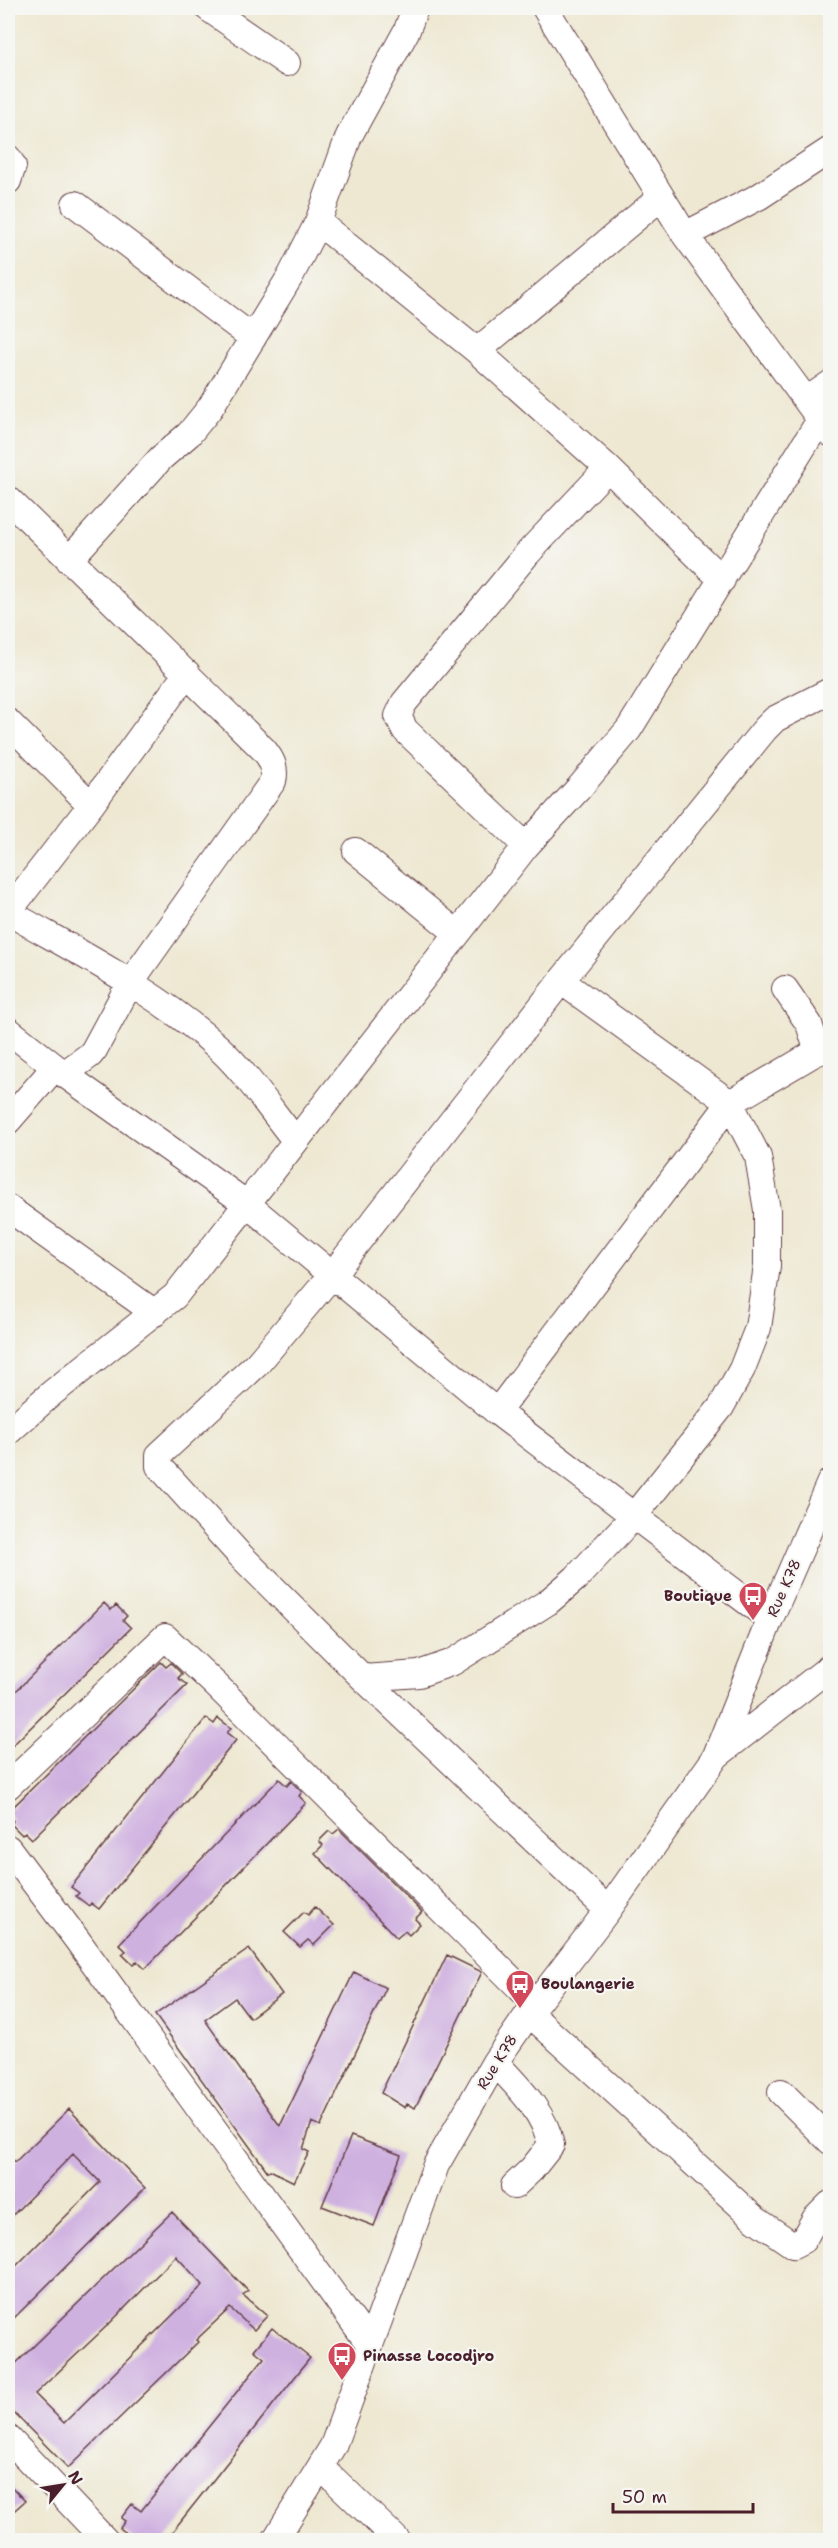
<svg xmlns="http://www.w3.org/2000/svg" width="838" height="2548" viewBox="0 0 838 2548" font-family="'Shantell Sans',sans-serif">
<rect width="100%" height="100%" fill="#f6f6f2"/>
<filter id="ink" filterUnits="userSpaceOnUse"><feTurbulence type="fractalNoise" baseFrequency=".0167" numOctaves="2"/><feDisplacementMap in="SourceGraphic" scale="12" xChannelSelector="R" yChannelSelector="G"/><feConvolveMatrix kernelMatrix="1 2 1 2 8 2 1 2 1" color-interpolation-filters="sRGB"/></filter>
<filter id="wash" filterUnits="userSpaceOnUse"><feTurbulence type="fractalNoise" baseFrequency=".008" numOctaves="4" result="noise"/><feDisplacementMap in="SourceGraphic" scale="24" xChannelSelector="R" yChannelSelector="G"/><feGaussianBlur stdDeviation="1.35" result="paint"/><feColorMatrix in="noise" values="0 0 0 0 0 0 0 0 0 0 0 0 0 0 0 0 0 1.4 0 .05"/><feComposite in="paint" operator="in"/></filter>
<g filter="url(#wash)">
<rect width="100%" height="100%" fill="#eee8d2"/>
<g id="blocks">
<path fill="#cfb1e0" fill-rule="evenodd" d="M104 1603 111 1610 116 1605 127 1616 123 1620 131 1628 8 1750V1699Z
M161 1662 166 1667 171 1663 182 1674 178 1678 187 1685 32 1839 25 1832 22 1835 11 1824 13 1821 8 1812Z
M206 1718 214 1724 218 1718 231 1728 227 1733 236 1740 99 1909 91 1903 89 1906 76 1896 79 1893 71 1887Z
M279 1779 287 1786 291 1781 302 1792 299 1796 306 1803 145 1969 137 1961 133 1965 122 1954 126 1951 119 1944Z
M339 1829 422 1912 415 1919 420 1924 409 1935 405 1931 397 1938 315 1853 323 1845 319 1841 329 1831 333 1834Z
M315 1907 334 1925 314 1945 308 1940 300 1947 284 1932 304 1912 308 1915Z
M249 1949 282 1994 250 2018 235 1998 205 2020 280 2126 354 1972 386 1988 321 2126 312 2122 303 2149 309 2152 294 2182 270 2170 268 2172 155 2015Z
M447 1955 482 1972 415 2108 407 2104 405 2108 381 2093Z
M69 2109 145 2188 8 2324V2274L100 2182 73 2154 8 2220V2154L15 2162Z
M351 2136 401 2155 374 2226 322 2206Z
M172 2212 248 2291 243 2295 267 2316 254 2330 230 2308 196 2340 198 2342 68 2468 8 2407V2371ZM176 2256 203 2285 64 2423 35 2394 110 2323Z
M272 2328 310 2358 165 2541H136L120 2528 125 2521 121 2518 132 2504 141 2511 264 2358 254 2350Z
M8 2483 25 2501 8 2516Z"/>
</g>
</g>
<g filter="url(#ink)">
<use href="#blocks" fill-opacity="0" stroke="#633d44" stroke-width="1.5"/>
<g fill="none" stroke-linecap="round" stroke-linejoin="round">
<g stroke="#633d44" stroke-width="28">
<path id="minor" d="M208 8 287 63
M545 8 685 235 830 433
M8 158 13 166 8 181
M75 204 253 338
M318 222 477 351 608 468 722 580
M685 235 760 196 830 150
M477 351 661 197
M807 400 830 384
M8 499 264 750C272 760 276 768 273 781L130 983 94 1050 90 1055 64 1074
M69 560 161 458 189 434 210 408 291 275 318 222 349 136 407 30 415 8
M8 722 91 805
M526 846 405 730 398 716 404 703 527 554 608 468
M356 851 457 933
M8 912C79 953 157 992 219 1048 247 1074 270 1109 295 1140
M8 912 91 805 187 673
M785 989 809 1024 818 1052
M8 1030 64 1074 247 1204 497 1412 770 1619
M8 1121 55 1067
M8 1208 155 1313
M497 1412 730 1103 830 1044
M8 1432 52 1393 175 1296 526 846 580 787 629 729 821 418
M363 1678 419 1674 453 1662 548 1602 576 1578 634 1516 721 1407 742 1369 758 1328 767 1266V1210L758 1157 730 1103 561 981
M715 1757 830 1667
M8 1786 165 1637 217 1686 536 2004
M8 1848 78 1941 370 2345
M608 1910 363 1678 238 1553 159 1466V1455L257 1364 332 1275 561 981 765 729 775 719 830 691
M529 2013 755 2219 793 2245 803 2240 815 2219 830 2204
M495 2062C518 2087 544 2111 551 2145L532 2169 514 2186
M781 2092 830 2141
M8 2438 105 2540
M321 2467 397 2540
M275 2540 333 2446 436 2165 495 2062 529 2013 608 1910 715 1758 770 1619 830 1482"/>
</g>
<use href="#minor" stroke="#fff" stroke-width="26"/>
</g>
</g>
<defs>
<g id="bus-pin" transform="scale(1.5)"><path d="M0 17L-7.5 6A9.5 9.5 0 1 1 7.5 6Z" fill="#d1495b" stroke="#f6f6f2"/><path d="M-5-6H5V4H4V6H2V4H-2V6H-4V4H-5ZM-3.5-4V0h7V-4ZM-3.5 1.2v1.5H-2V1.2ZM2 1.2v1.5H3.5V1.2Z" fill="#fff"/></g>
</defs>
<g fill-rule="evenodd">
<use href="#bus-pin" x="753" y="1596"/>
<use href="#bus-pin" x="520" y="1984"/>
<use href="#bus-pin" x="342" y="2356"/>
</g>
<g text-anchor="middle" stroke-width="4.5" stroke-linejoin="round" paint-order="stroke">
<g font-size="15" fill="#4a1f2b" stroke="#f6f6f2">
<text transform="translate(784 1588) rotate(-66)" y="5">Rue K78</text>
<text transform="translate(497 2062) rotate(-58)" y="5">Rue K78</text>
</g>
<g font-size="15" font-weight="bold" fill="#4a1f2b" stroke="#f6f6f2" text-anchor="start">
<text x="732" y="1601" text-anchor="end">Boutique</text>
<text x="541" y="1989">Boulangerie</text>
<text x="363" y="2361">Pinasse Locodjro</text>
</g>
</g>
<rect width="838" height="2548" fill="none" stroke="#f6f6f2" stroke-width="30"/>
<g transform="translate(63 2485) rotate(60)" stroke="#f6f6f2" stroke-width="4.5" paint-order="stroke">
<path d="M0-4.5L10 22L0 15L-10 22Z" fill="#4a1f2b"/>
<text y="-9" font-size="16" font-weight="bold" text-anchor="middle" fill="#4a1f2b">N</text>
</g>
<path d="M613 2503v9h140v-9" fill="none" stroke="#4a1f2b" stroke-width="3"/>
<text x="622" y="2503" font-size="18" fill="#4a1f2b" stroke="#f6f6f2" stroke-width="4.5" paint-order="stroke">50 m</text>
</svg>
